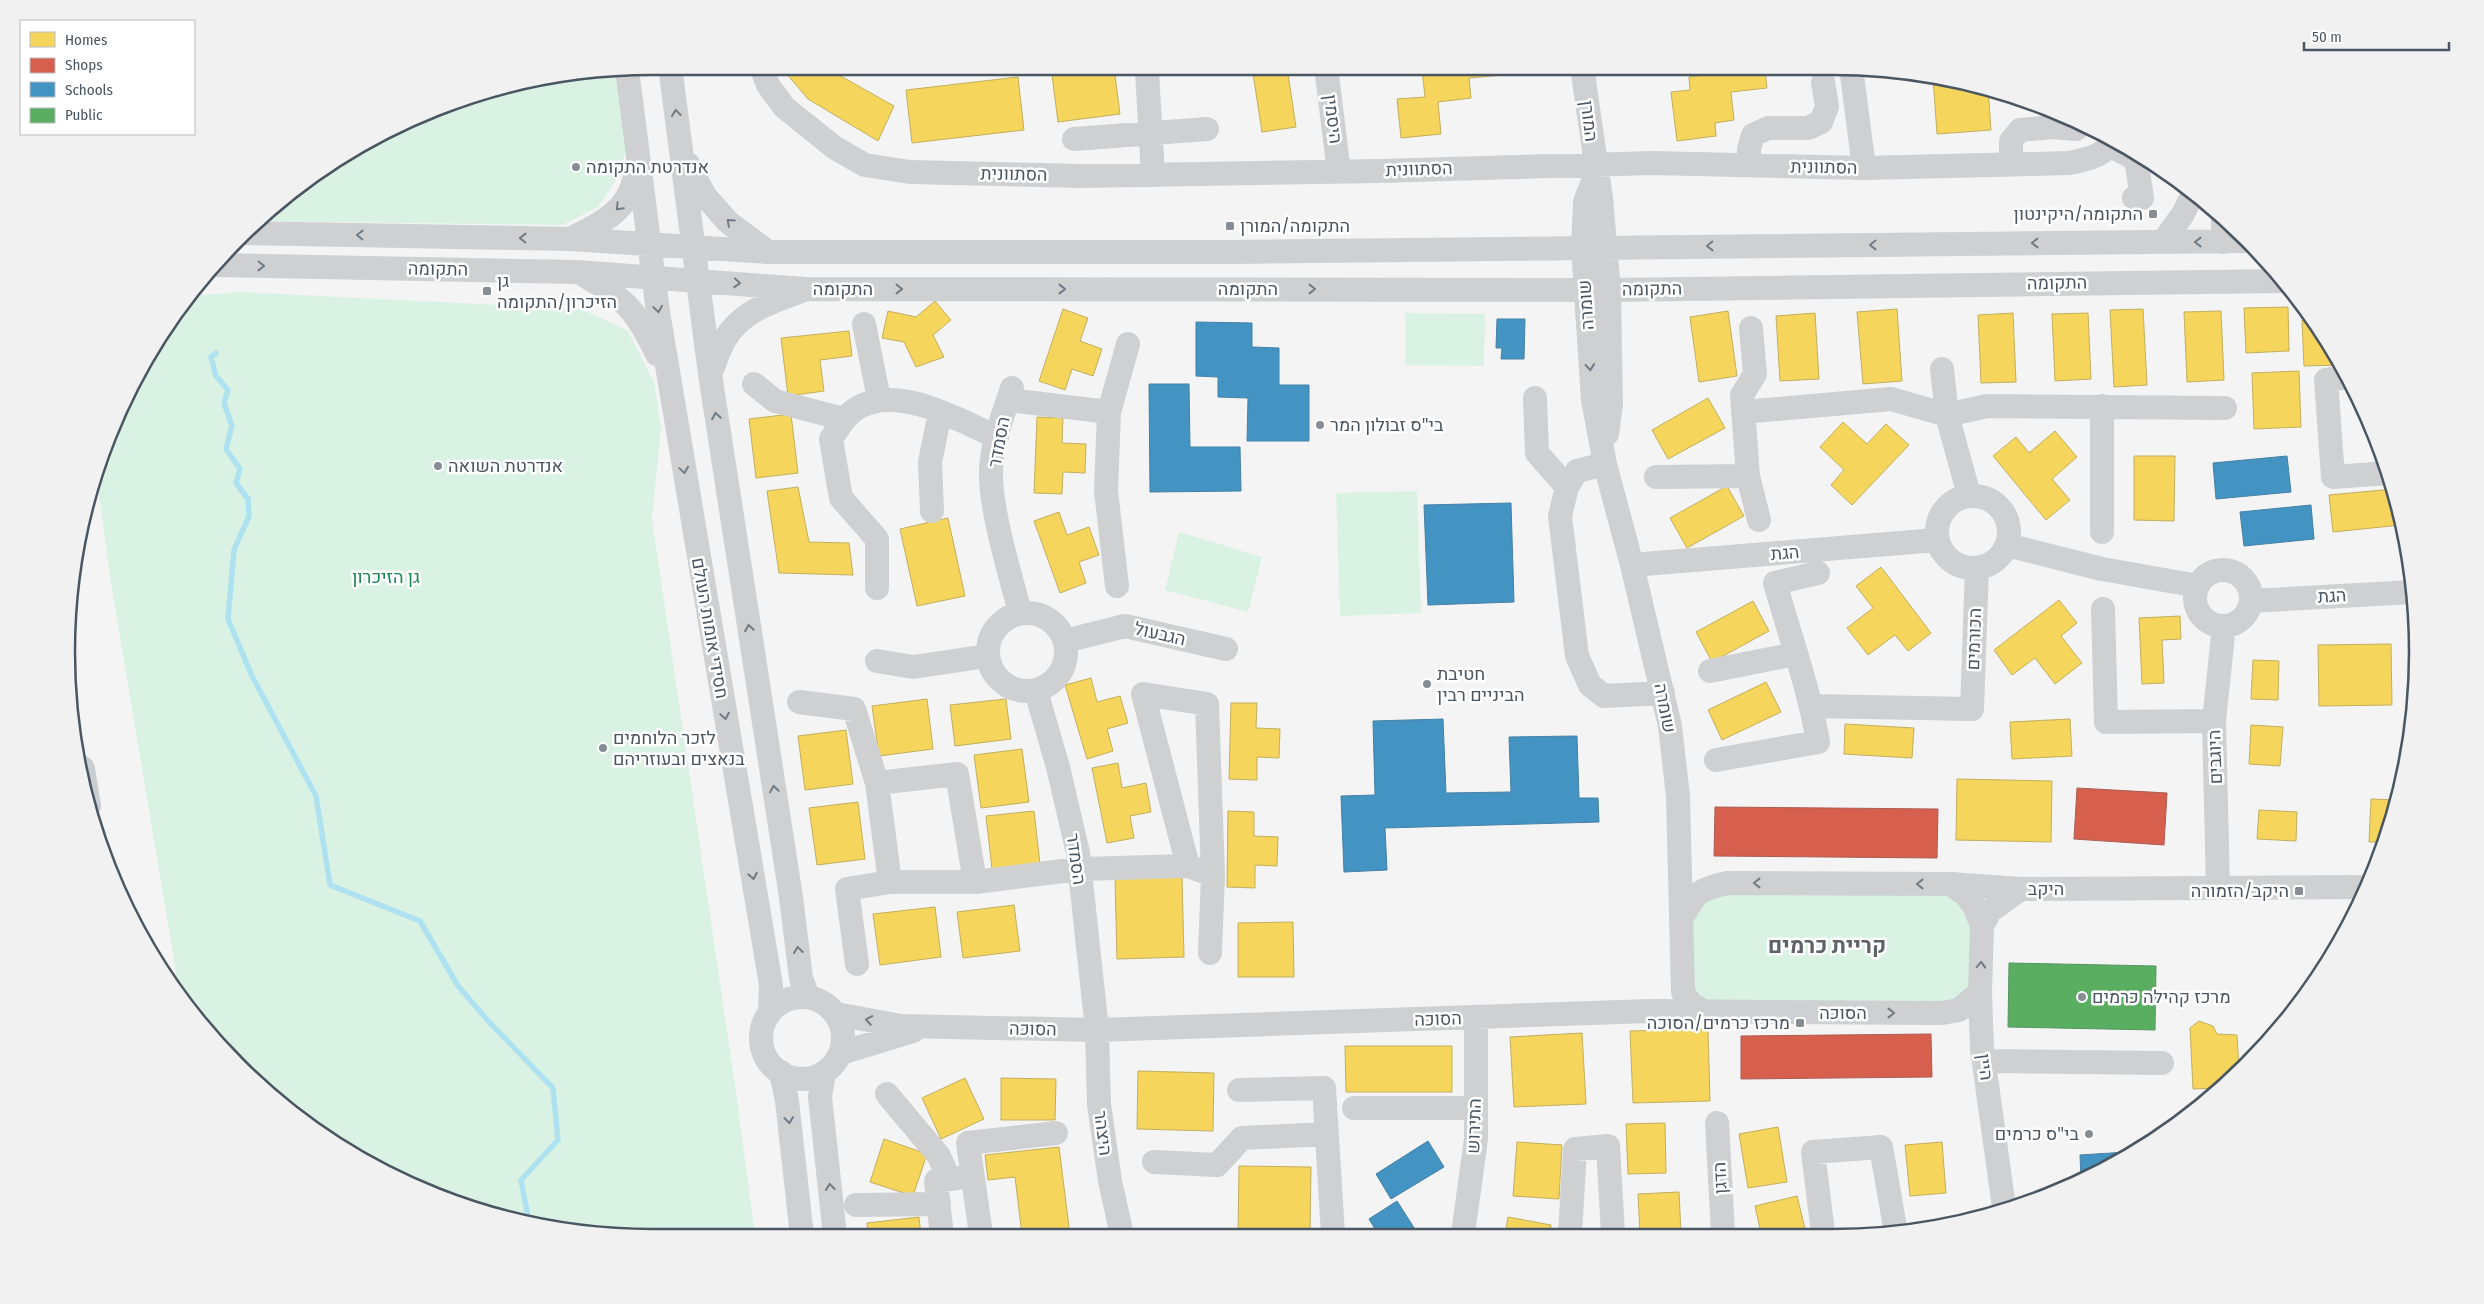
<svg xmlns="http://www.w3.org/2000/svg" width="2484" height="1304" viewBox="0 0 2484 1304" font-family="'Fira Sans Condensed',Heebo,sans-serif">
<rect width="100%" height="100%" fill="#f4f4f4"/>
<path fill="#d9f2e3" d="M910 67H975L936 75Z
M616 70 627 148 618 177 598 207 562 225 259 221 295 187 359 145 463 97 538 77Z
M240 292 581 309 627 330 654 382 661 428 652 519 736 1092 755 1236 614 1237 500 1218 393 1177 296 1117 238 1066 180 996 112 590 96 473 111 428 165 327 188 296Z
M1405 313 1485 314 1484 366 1405 365Z
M1417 491 1421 613 1340 616 1336 493Z
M1179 532 1262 557 1248 612 1165 590Z
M1951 884 1975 907 1969 1003H1690L1692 897 1705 888Z"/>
<path fill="#f6d55c" stroke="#c2af5e" d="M780 66H831L837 74 894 106 878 141 808 99Z
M1051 67H1114L1120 114 1058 122Z
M1252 67H1287L1296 127 1262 132Z
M1450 67H1502L1503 75 1469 78 1471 98 1438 102 1441 134 1401 138 1397 99 1425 97 1422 70Z
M1714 67H1796L1765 71 1767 88 1731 92 1734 120 1715 123 1716 136 1677 141 1671 92 1690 90 1689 77 1714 74Z
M1018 77 1024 130 912 143 906 90Z
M1933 78 1988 88 1991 130 1937 134Z
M935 301 951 320 933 335 944 357 916 367 904 342 882 338 888 311 916 317Z
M2288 307 2289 351 2246 353 2244 308Z
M1063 309 1088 318 1080 341 1102 349 1093 376 1072 369 1065 390 1039 381Z
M1897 309 1902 381 1863 384 1857 312Z
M2143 309 2147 385 2114 387 2110 310Z
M1728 311 1737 376 1699 382 1690 317Z
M2221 311 2224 380 2187 382 2184 312Z
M1815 313 1819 379 1780 381 1776 316Z
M2013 313 2016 382 1981 383 1978 315Z
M2088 313 2091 379 2055 381 2052 314Z
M2302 320H2311L2342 365 2304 366Z
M849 331 852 356 820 360 824 391 788 396 781 338Z
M2299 371 2301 427 2254 429 2252 373Z
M1708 398 1725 428 1668 459 1652 430Z
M791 414 798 473 756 478 749 419Z
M1037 417 1063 418 1062 443 1086 444 1085 473 1063 472 1062 494 1034 493Z
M1843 422 1867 444 1886 424 1909 445 1852 505 1831 485 1844 470 1820 447Z
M2055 431 2077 457 2052 479 2070 500 2046 520 1993 456 2016 437 2029 453Z
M2134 456H2175L2174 521 2134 520Z
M1727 486 1744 516 1687 548 1670 518Z
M798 487 809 542 849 543 853 575 779 573 767 491Z
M2393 489 2401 525 2333 532 2329 495Z
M1059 512 1067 535 1089 527 1099 555 1079 562 1086 583 1060 593 1034 521Z
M948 518 965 596 917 606 900 529Z
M1881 567 1931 633 1908 651 1895 635 1868 655 1847 628 1873 608 1856 586Z
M2059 600 2077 623 2061 636 2082 663 2055 684 2035 658 2012 675 1994 650Z
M1753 601 1769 631 1712 662 1696 632Z
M2180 616 2181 639 2162 640 2164 683 2142 684 2139 618Z
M2391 644 2392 705 2319 706 2318 645Z
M2253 660 2279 661 2278 700 2251 699Z
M1091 678 1097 702 1120 696 1128 723 1107 729 1113 751 1087 759 1065 685Z
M2416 681V691L2415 701 2406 692Z
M1766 682 1781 712 1722 740 1708 710Z
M927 699 933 749 879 756 872 706Z
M1006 699 1011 739 955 746 950 705Z
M1231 703H1257L1256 728 1280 729 1279 758 1257 757V780L1229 779Z
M2070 719 2072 756 2012 759 2010 722Z
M1845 724 1914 728 1912 758 1844 754Z
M2251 725 2283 727 2280 766 2249 764Z
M846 730 853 784 805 790 798 736Z
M1022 749 1029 802 981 808 974 755Z
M1118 763 1122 788 1146 783 1151 812 1130 816 1134 838 1107 843 1092 768Z
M1957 779 2052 781 2051 842 1956 840Z
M2371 799 2398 800 2383 842H2369Z
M858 802 865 859 817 865 809 808Z
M2259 810 2297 812 2296 841 2257 839Z
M1034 811 1040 864 992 869 986 816Z
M1228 811 1254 812V836L1278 837 1277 866 1255 865V888L1227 887Z
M1182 876 1184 957 1117 959 1115 878Z
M1014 905 1020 951 963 958 957 912Z
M935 907 941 957 880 965 873 914Z
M1293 922 1294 977H1238V923Z
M2199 1021 2213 1026 2217 1034 2237 1035 2239 1069 2219 1088 2193 1089 2190 1028Z
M1708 1029 1710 1101 1633 1103 1630 1031Z
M1582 1033 1586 1104 1514 1107 1510 1037Z
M1345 1046H1452V1092H1346Z
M1138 1071 1214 1073 1213 1131 1137 1129Z
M965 1078 984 1119 941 1139 922 1098Z
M1001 1078 1056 1079 1055 1120H1001Z
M1665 1123 1666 1173 1628 1174 1626 1124Z
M1778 1127 1787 1182 1748 1188 1739 1134Z
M884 1139 927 1154 913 1196 870 1182Z
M1517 1142 1562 1145 1559 1199 1513 1196Z
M1942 1142 1946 1193 1910 1196 1905 1145Z
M1059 1147 1070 1235H1022L1015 1177 988 1180 985 1155Z
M1239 1166 1311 1167 1310 1234 1238 1235Z
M1679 1192 1681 1233H1640L1638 1194Z
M1797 1196 1806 1233H1761L1755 1206Z
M919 1217 921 1236H868L867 1223Z
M1508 1217 1551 1225 1550 1234H1505Z"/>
<path fill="#d6604d" stroke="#ac5d53" d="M2077 788 2167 793 2164 845 2074 839Z
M1715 807 1938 809 1937 858 1714 856Z
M1931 1034 1932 1077 1741 1079V1036Z"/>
<path fill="#4393c3" stroke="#4581a6" d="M1497 319H1525L1524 359H1501L1502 348H1496Z
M1196 322 1252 323V347L1279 348V385H1309V441H1247L1248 398 1218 397V377L1196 376Z
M1149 384H1189L1190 447H1240L1241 491 1150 492Z
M2287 456 2291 492 2216 499 2213 463Z
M1511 503 1514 602 1428 605 1424 505Z
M2311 505 2314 539 2244 546 2240 512Z
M1443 719 1446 793 1511 792 1509 737 1577 736 1579 798H1598L1599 822 1385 828 1387 870 1344 872 1341 796 1375 795 1373 721Z
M1428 1141 1444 1167 1391 1199 1376 1174Z
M2127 1152 2081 1179 2080 1155Z
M1397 1201 1418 1234H1378L1369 1219Z"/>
<path fill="#5aae61" stroke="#559461" d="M2009 963 2156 966 2155 1030 2008 1027Z"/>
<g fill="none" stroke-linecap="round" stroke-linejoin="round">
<path stroke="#aee2f0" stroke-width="5.5" d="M216 353 211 357 216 376 228 390 224 403 232 426 226 449 240 469 236 483 248 499 249 516 234 550 228 619 252 676 316 796 330 885 420 921 458 986 489 1022 553 1088 558 1140 521 1180 529 1222"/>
<path stroke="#ced0d2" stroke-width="24" d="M670 66 710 374 791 897 801 978 808 997
M761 66 768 85 784 107 835 148 865 165 910 172 1082 176 1380 171 1653 163 1864 168 2070 163C2085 159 2107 157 2111 139
M1326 67 1339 172
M1582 67 1601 198 1609 290 1611 404 1607 434
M1851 67 1864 168
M627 69 658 312 771 985 770 1011
M1147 72 1153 175
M1074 139 1207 129
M2109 145 2136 159 2142 198H2134
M688 164 705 196 728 222 768 252
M2011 164V141L2020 130 2053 127 2076 129 2082 123
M1750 165 1749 149 1753 135 1768 128H1808L1821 122 1827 107 1823 82
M1596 174 1585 202 1583 248 1593 400 1605 464 1632 565 1670 726 1678 796 1683 992 1690 1003 1705 1012
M2223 219V242
M246 233 571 239 768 252H1234L2246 241
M572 238C606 221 634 207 636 166
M2163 242 2183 214 2194 192
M212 265 577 272 805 289 1609 290 2283 281
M585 276C626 299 637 312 657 354
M864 324 879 399
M1751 328 1755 374 1742 395 1748 476 1759 520
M1942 369 1947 415 1969 495
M710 374C715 363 719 349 725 339 741 312 771 302 799 292
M2347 377 2326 380 2333 477 2389 473
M754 384 775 401 844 419
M1012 388C1003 415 992 442 991 470 990 511 1010 572 1020 613
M1535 398 1537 453 1567 487
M1008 400 1109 412
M2102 406V532
M1743 412 1891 399 1947 415 1987 406 2225 408
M1605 464 1577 471 1567 487 1560 516 1577 656 1590 685 1604 696 1663 693
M1656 477 1748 476
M1937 532a36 36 0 1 1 72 0a36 36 0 1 1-72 0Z
M932 511 930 462 940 413
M2007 545 2102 569 2198 586
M1632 565 1937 540
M2195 598a28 28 0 1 1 56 0a28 28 0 1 1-56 0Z
M1117 586 1106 491 1109 412 1128 344
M877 588V539L841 498 831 439C839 427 846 414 859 407 900 385 958 420 997 437
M2251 601 2413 592
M2103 609 2106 722 2214 721
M988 652a39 39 0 1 1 78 0a39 39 0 1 1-78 0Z
M1065 641 1125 626 1226 649
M877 661 913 667 987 656
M1710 671 1795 654
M1036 691 1058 767 1078 853 1097 1030 1099 1104 1110 1181 1122 1235
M799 702 854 709 877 783
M1812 706 1972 709 1977 568
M1716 760 1818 742C1809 688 1790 636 1775 583L1818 573
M975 882 957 774 877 783 890 882H975L1079 869 1188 866
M1951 884 1966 895 1975 907 1982 926 1980 992 1982 1049 2004 1207
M2218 888 2214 721 2224 626
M1682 918C1695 893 1699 889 1727 883L1951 884 2021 889 2366 887
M1982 926 1990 911 2021 889
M1210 953 1213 875 1207 704 1143 694 1188 866 1213 875
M857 964 847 889 890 882
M761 1038a41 41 0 1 1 82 0a41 41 0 1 1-82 0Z
M836 1014 901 1026 1097 1030 1650 1011 1942 1013 1959 1010 1980 992
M841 1053 913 1031
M1984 1061 2162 1063
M781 1072 787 1101 802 1236
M824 1073 820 1097 835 1236
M1239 1090 1324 1088 1333 1234
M887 1094 939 1156 949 1179
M1354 1108H1476
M1717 1123 1723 1233
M1154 1162 1217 1165 1242 1138 1327 1134
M856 1205 939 1204
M1823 1233 1813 1152 1881 1147 1896 1233
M1463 1234 1476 1139V1017
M1570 1234 1575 1149 1608 1146 1613 1234
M981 1235 968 1143 1056 1133
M942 1236 936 1181 957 1178"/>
<path stroke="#caced1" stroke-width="28" d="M81 769 87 806"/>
</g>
<defs><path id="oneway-chevron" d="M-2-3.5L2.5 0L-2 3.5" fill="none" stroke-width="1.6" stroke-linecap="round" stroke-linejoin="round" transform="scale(1.25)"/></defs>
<g stroke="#727b83">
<use href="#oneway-chevron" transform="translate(676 113) rotate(-97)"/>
<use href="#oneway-chevron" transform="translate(619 207) rotate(134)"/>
<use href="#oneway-chevron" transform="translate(730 222) rotate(-138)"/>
<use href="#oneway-chevron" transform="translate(360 235) rotate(-179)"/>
<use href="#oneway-chevron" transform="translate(523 238) rotate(-179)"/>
<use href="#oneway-chevron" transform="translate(2198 242) rotate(180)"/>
<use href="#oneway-chevron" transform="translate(2035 243) rotate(179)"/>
<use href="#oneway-chevron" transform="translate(1873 245) rotate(179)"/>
<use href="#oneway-chevron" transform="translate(1710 246) rotate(179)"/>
<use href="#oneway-chevron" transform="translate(261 266) rotate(1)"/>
<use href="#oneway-chevron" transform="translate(737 283) rotate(5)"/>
<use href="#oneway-chevron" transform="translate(899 289)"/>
<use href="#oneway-chevron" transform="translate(1062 289)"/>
<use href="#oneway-chevron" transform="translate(1312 289)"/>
<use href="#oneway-chevron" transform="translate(658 309) rotate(82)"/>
<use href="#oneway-chevron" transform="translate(1590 367) rotate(85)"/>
<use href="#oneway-chevron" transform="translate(716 416) rotate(-99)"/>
<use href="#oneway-chevron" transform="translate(684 470) rotate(82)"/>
<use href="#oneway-chevron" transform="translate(749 628) rotate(-99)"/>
<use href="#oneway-chevron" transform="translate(725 716) rotate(80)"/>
<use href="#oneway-chevron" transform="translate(774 789) rotate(-99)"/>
<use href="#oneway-chevron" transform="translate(753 876) rotate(80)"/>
<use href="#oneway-chevron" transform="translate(1757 883) rotate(-180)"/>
<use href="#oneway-chevron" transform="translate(1920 884) rotate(-180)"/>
<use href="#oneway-chevron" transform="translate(798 950) rotate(-97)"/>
<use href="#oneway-chevron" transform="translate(1981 965) rotate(-88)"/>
<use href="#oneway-chevron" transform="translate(1891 1013)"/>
<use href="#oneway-chevron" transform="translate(869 1020) rotate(-170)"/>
<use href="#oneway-chevron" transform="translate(789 1120) rotate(84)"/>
<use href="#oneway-chevron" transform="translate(830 1187) rotate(-96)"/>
</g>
<g fill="#868d94" stroke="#fff" stroke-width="2">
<circle cx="576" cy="167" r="5"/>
<rect x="2148" y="209" width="10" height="10" rx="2.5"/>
<rect x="1225" y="221" width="10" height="10" rx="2.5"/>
<rect x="482" y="286" width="10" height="10" rx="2.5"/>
<circle cx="1320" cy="425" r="5"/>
<circle cx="438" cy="466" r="5"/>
<circle cx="1427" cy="684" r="5"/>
<circle cx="603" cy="748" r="5"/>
<rect x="2294" y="886" width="10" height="10" rx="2.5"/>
<circle cx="2082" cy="997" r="5"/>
<rect x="1795" y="1018" width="10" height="10" rx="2.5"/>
<circle cx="2089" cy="1134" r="5"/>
</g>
<g text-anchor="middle" stroke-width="5" stroke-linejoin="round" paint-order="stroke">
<g font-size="18" fill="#4a5661" stroke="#fff">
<text transform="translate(1333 119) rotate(83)" y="6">היסמין</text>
<text transform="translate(1589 121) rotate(83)" y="6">המורן</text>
<text transform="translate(1824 167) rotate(1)" y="6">הסתוונית</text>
<text transform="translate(1419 169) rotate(-2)" y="6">הסתוונית</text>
<text transform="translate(1014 174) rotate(1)" y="6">הסתוונית</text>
<text transform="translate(438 269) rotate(1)" y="6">התקומה</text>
<text transform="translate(2057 283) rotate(-1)" y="6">התקומה</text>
<text x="843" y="295">התקומה</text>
<text x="1248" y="295">התקומה</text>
<text transform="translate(1652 289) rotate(-1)" y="6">התקומה</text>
<text transform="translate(1586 305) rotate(-94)" y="6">שומרה</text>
<text transform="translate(999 442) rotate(-79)" y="6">הסמדר</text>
<text transform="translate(1785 553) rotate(-5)" y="6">הגת</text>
<text transform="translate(2332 596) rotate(-3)" y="6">הגת</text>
<text transform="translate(710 628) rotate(80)" y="6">חסידי אומות העולם</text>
<text transform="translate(1160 634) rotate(13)" y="6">הגבעול</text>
<text transform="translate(1974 639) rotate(-88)" y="6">הכורמים</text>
<text transform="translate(1665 708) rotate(79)" y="6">שומרה</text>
<text transform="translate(2215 757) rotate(-92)" y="6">היוגבים</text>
<text transform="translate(1076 859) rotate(82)" y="6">הסמדר</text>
<text x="2046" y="895">היקב</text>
<text x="1843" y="1019">הסוכה</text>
<text transform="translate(1438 1019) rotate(-2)" y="6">הסוכה</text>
<text transform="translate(1033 1029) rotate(1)" y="6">הסוכה</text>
<text transform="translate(1985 1067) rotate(83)" y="6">היין</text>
<text transform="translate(1474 1126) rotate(-88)" y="6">התירוש</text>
<text transform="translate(1103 1133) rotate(83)" y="6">היצהר</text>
<text transform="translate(1720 1178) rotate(-93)" y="6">הדגן</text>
</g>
<g font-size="18" fill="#4a5661" stroke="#fff" text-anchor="start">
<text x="586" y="173">אנדרטת התקומה</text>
<text x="2143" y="220" text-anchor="end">התקומה/היקינטון</text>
<text x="1240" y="232">התקומה/המורן</text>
<text x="497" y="287">גן<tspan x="497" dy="21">הזיכרון/התקומה</tspan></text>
<text x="1330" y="431">בי"ס זבולון המר</text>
<text x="448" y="472">אנדרטת השואה</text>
<text x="1437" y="680">חטיבת<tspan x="1437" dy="21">הביניים רבין</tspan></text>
<text x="613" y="744">לזכר הלוחמים<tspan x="613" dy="21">בנאצים ובעוזריהם</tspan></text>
<text x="2289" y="897" text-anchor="end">היקב/הזמורה</text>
<text x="2092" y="1003">מרכז קהילה כרמים</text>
<text x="1790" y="1029" text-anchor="end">מרכז כרמים/הסוכה</text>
<text x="2079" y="1140" text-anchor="end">בי"ס כרמים</text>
</g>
<g font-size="18" fill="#17864f" stroke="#fff">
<text x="386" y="583">גן הזיכרון</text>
</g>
<g font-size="22" font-weight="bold" fill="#5f6368" stroke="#fff">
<text x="1827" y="953">קריית כרמים</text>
</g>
</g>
<path d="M0 0H2484V1304H0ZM652 75H1832A577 577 0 0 1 2409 652V652A577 577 0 0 1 1832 1229H652A577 577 0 0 1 75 652V652A577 577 0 0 1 652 75Z" fill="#f1f1f2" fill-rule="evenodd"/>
<path fill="none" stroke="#4a5661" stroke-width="2.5" d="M652 75H1832A577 577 0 0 1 2409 652V652A577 577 0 0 1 1832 1229H652A577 577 0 0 1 75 652V652A577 577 0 0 1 652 75Z"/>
<rect x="20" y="20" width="175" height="115" fill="#ffffff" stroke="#b7bbc0"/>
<rect x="30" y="32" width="25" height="15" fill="#f6d55c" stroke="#b7bbc0"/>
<text x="65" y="45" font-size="15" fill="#4a5661">Homes</text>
<rect x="30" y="58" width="25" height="15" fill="#d6604d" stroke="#b7bbc0"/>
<text x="65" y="70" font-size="15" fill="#4a5661">Shops</text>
<rect x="30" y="82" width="25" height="15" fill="#4393c3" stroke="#b7bbc0"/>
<text x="65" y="95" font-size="15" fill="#4a5661">Schools</text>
<rect x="30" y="108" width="25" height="15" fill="#5aae61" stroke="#b7bbc0"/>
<text x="65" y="120" font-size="15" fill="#4a5661">Public</text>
<path d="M2304 42v8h145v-8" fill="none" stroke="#4a5661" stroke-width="2.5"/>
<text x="2312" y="42" font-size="15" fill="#4a5661" stroke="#ffffff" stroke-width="4" paint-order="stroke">50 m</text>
</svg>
